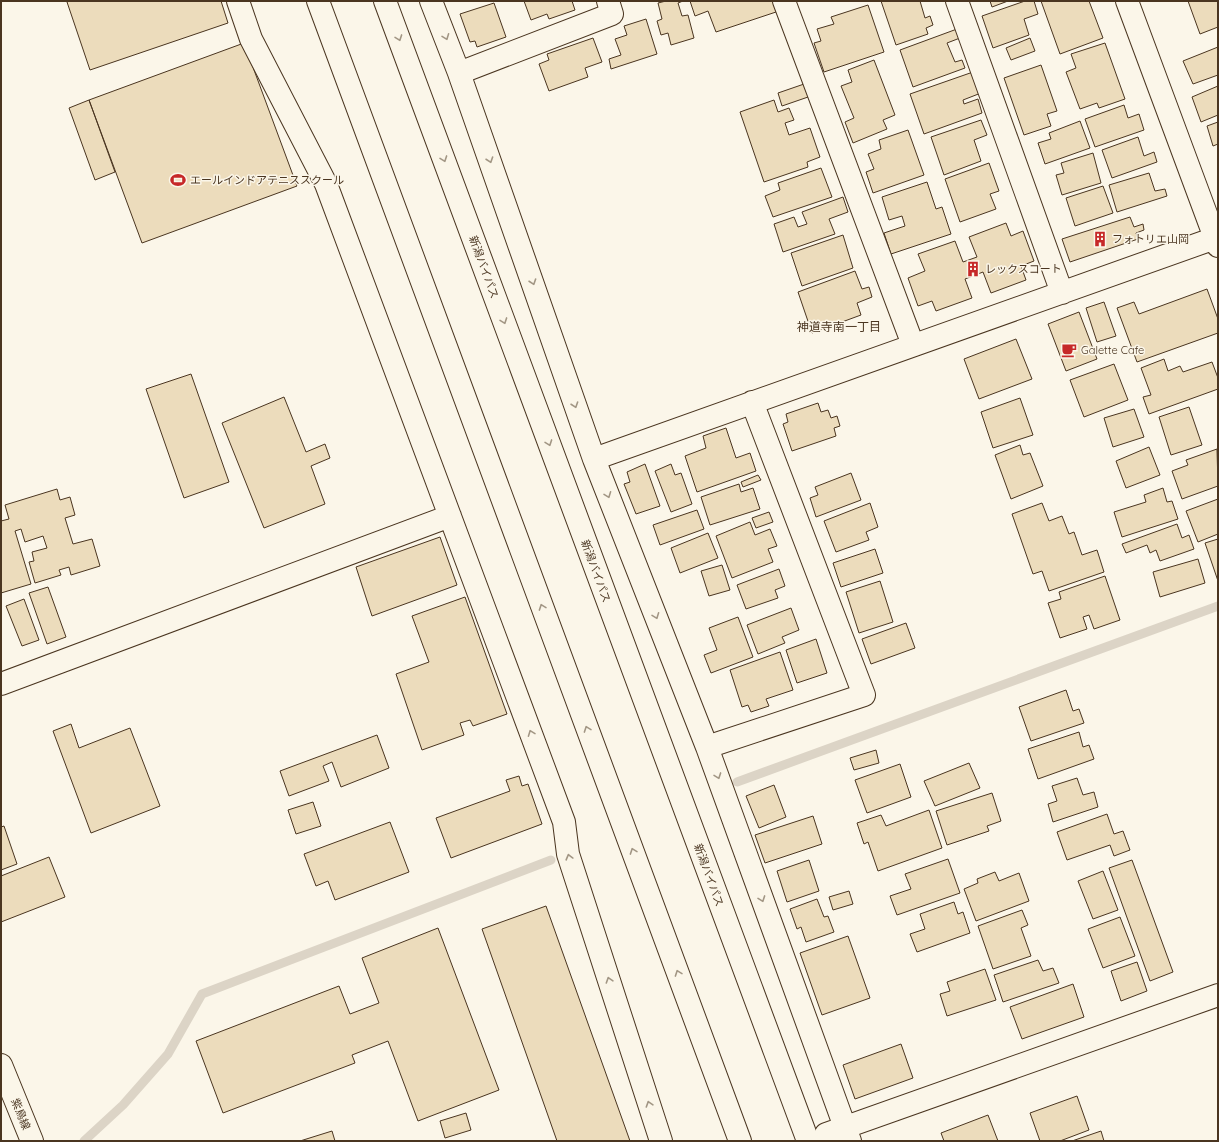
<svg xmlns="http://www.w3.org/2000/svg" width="1219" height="1142" viewBox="0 0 1219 1142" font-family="Quicksand,'Noto Sans JP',sans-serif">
<rect width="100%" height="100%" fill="#fbf6e9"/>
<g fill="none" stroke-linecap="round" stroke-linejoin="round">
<path stroke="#dcd4c6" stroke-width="9" d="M737 782 1218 606
M84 1141 123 1105 168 1054 202 994 551 860"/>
</g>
<path fill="#ecdcbc" stroke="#4a3520" d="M70 1H221L228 23 90 70 67 2Z
M524 1H572L575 10 549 19 547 14 531 20Z
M666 1H683L678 3 682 16 688 15 694 38 671 45 668 33 661 35 657 21 662 19 658 3Z
M690 1H776L779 11 716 32 708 11 695 16Z
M881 1H920L925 18 930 16 933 25 926 28 928 34 896 45Z
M990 1H1008L992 7Z
M1025 1H1034L1038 14 1024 19 1029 35 993 48 982 16Z
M1041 1H1089L1103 38 1060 54Z
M1188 1H1218V27L1200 34Z
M494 3 506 37 477 47 475 41 470 42 460 14Z
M868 5 884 52 824 72 814 43 821 41 817 29 834 24 831 17Z
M646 19 657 54 611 69 609 59 621 55 615 39 627 35 624 26Z
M957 29 960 38 947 43 955 62 962 60 965 68 913 87 900 50Z
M593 38 602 62 585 68 588 77 549 91 539 64 549 60 547 54Z
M1030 38 1035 51 1011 60 1006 48Z
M244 43 297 186 142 243 89 100Z
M1105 43 1125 99 1099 108 1097 103 1080 109 1066 72 1076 68 1071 54Z
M1218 47V75L1193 84 1183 61Z
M874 60 895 115 883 120 887 129 853 143 845 122 854 118 841 86 852 82 848 70Z
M1041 65 1057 111 1047 114 1051 126 1024 135 1004 78Z
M973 72 981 93 963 100 964 104 978 99 982 113 924 134 910 94Z
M807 83 811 96 782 106 778 93Z
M1218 86V115L1201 122 1192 97Z
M89 100 115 172 95 180 69 108Z
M774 100 778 112 789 108 794 120 785 123 789 135 810 128 820 157 807 162 808 167 764 182 740 112Z
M1124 105 1128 118 1139 114 1144 130 1095 147 1085 119Z
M981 120 987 135 974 140 981 161 944 175 931 137Z
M1080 121 1090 148 1045 164 1038 143 1051 139 1049 133Z
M1218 122V144L1213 146 1207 126Z
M908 130 924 175 873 193 866 172 874 169 868 154 881 149 879 140Z
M1138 137 1144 156 1154 152 1157 162 1112 178 1102 150Z
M1093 153 1101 183 1062 195 1056 175 1064 173 1061 163Z
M989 163 999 191 990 194 996 209 960 222 945 179Z
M821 168 832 197 773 217 765 196 780 190 778 183Z
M1149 173 1155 191 1165 189 1167 196 1117 212 1109 185Z
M927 182 936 209 942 207 951 234 891 254 884 233 905 226 902 216 889 220 882 197Z
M1103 186 1113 213 1075 226 1066 198Z
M843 197 848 212 829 219 835 234 783 252 774 224 794 217 798 227 807 224 802 212Z
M1130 217 1134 227 1143 224 1144 230 1136 233 1138 239 1070 262 1062 239Z
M1006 223 1011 236 1023 231 1034 261 1021 266 1026 280 991 293 983 272 965 279 972 298 936 311 932 301 918 306 908 278 925 271 918 254 955 241 963 262 977 257 969 237Z
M843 235 853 268 802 286 791 253Z
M855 271 862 289 869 287 872 297 857 303 861 315 812 333 798 292Z
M1207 289 1218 319V333L1137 362 1117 308 1134 302 1139 314Z
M1104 302 1116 336 1097 342 1086 308Z
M1079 312 1097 359 1066 371 1048 324Z
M1016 339 1032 379 979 399 964 359Z
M1164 359 1168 371 1180 366 1183 372 1212 362 1218 378V389L1149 414 1143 397 1151 395 1141 368Z
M1114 364 1128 400 1084 417 1070 380Z
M191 374 229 482 184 498 146 389Z
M284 397 306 452 325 444 330 458 311 466 325 504 264 528 222 423Z
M1020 398 1033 435 993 448 981 412Z
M818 403 821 412 828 410 831 418 837 416 840 426 834 428 836 436 792 451 783 424 788 422 786 414Z
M1189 407 1202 445 1171 455 1159 417Z
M1134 409 1144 437 1113 447 1104 418Z
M726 428 736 458 750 453 756 471 697 492 685 456 706 448 703 436Z
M1020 445 1023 455 1030 453 1043 486 1011 499 995 455Z
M1149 447 1160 475 1126 488 1116 461Z
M1217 449 1218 486 1182 499 1172 471 1188 465 1186 460Z
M645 464 660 506 636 514 624 484 630 482 627 472Z
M671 464 675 475 681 473 692 504 671 512 655 471Z
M851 473 861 500 816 517 810 498 818 495 815 487Z
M758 475 761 480 743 487 741 482Z
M739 484 741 492 753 488 760 509 710 525 701 497Z
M1163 488 1167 502 1172 501 1178 519 1122 537 1114 512 1146 502 1144 495Z
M57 489 60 500 70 497 75 515 65 518 73 544 92 539 100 566 71 575 69 567 59 570 61 575 35 583 29 562 34 561 32 552 47 548 43 536 25 542 21 529 15 531 31 584 1 593V521L9 519 5 505Z
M1218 499V534L1198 542 1186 511Z
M870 503 878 527 866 532 869 540 836 552 824 521Z
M1042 503 1049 521 1062 516 1069 534 1074 532 1082 555 1097 550 1104 572 1049 591 1042 571 1033 574 1012 514Z
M697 510 704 529 660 545 653 525Z
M769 512 773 522 756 528 752 518Z
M750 522 755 535 770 529 777 546 768 549 773 562 732 578 716 536Z
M1177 524 1182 538 1189 535 1194 549 1160 561 1156 550 1150 553 1147 545 1126 553 1122 544Z
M708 533 718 558 680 573 671 548Z
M440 537 457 585 372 616 356 567Z
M1218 539V581L1205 543Z
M875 549 883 573 841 587 833 563Z
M1198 559 1205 583 1160 597 1153 572Z
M722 565 730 590 709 596 701 571Z
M779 569 785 586 775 590 778 598 746 609 737 585Z
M1105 576 1120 620 1094 629 1089 615 1083 617 1087 629 1060 638 1048 603 1061 599 1059 592Z
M880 581 893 622 859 633 846 592Z
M48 587 66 637 47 644 29 593Z
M465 597 507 714 473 726 470 720 460 723 464 735 422 750 396 674 429 662 412 616Z
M24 599 39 640 22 646 6 606Z
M791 608 799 630 782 637 785 643 758 654 747 625Z
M738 617 753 657 711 673 704 655 717 650 709 628Z
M906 623 915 648 871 664 862 639Z
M816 639 827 673 797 683 786 650Z
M780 652 793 690 766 699 769 706 751 712 748 705 742 707 730 670Z
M1066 690 1073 711 1079 709 1084 723 1031 741 1019 707Z
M71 724 79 748 130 728 160 806 91 833 53 731Z
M1079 732 1083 747 1089 745 1094 759 1038 779 1028 749Z
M377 735 389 768 341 787 332 762 323 766 329 781 289 796 280 771Z
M876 750 879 763 854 770 850 758Z
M969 763 980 788 935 806 924 781Z
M900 764 911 797 867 813 855 780Z
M519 776 522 786 528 784 542 824 451 858 436 818 510 791 506 780Z
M1077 778 1083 795 1094 792 1098 807 1053 822 1048 804 1057 801 1052 786Z
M774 785 786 817 759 828 746 796Z
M992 793 1001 821 987 826 989 831 947 845 936 811Z
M313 802 321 826 296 834 288 810Z
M929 810 942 848 878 871 868 842 864 844 857 823 881 815 886 826Z
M1107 814 1114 834 1123 831 1130 850 1114 856 1110 845 1067 860 1057 832Z
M813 816 822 844 765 863 755 835Z
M390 822 409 872 335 900 328 881 316 886 304 854Z
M4 826 17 864 1 870V827Z
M49 857 65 897 1 922V876Z
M948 859 960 893 897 915 890 896 911 889 905 874Z
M809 860 819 891 787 902 777 871Z
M1132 860 1173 972 1150 981 1109 868Z
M1103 871 1118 910 1093 919 1078 881Z
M995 872 999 881 1019 873 1029 901 976 921 964 889 978 883 977 879Z
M849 891 853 904 833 910 829 897Z
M817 899 824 917 828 916 834 932 806 942 801 927 797 929 790 909Z
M954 902 958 914 963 912 970 933 917 952 910 934 925 929 920 914Z
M546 906 630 1141H557L482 929Z
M1022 910 1028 925 1021 928 1031 956 993 969 978 926Z
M1120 917 1135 956 1103 968 1088 929Z
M438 928 499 1090 418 1121 388 1041 352 1055 355 1063 223 1113 196 1041 339 986 350 1014 379 1003 362 958Z
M848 936 870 998 822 1015 800 953Z
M1038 960 1043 971 1053 968 1059 983 1003 1002 994 975Z
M1137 962 1147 991 1121 1001 1111 971Z
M985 969 996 1000 947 1016 940 994 950 991 947 982Z
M1073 984 1084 1017 1022 1039 1010 1007Z
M901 1044 913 1078 855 1099 843 1065Z
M1077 1096 1089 1130 1060 1141H1040L1030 1113Z
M466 1113 471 1130 445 1138 440 1121Z
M988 1115 998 1141H944L941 1133Z
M332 1131 335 1141H300Z
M1101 1131 1104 1141H1072Z"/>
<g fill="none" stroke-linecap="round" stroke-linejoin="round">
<g stroke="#4a3520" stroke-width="24">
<path id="minor" d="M238 1 251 39 326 184 564 822 568 854 661 1141
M431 1 459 73 594 459 707 747 850 1141
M784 1 913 345
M957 1 1062 293
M1127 1 1218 246
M459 73 612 14 608 1
M594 459 1218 237
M1 684 450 516
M707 747 864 695 752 402
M826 1134 1218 995"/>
</g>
<g stroke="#4a3520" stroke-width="24">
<path id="tertiary" d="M1 1065 32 1141"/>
</g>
<g stroke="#4a3520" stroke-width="24">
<path id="trunk" d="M318 1 740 1141
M385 1 808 1141"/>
</g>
<use href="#minor" stroke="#fbf6e9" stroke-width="22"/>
<use href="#tertiary" stroke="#fbf6e9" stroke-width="22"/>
<use href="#trunk" stroke="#fbf6e9" stroke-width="22"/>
</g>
<defs><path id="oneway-chevron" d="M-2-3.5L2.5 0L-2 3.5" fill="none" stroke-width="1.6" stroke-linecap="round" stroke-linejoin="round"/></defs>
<g stroke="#a29684">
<use href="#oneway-chevron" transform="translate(446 37) rotate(69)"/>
<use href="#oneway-chevron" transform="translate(399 38) rotate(70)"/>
<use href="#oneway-chevron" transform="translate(444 159) rotate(70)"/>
<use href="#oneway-chevron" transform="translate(490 160) rotate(71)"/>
<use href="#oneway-chevron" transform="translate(533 282) rotate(71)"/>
<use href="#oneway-chevron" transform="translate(504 321) rotate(70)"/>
<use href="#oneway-chevron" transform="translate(575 405) rotate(71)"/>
<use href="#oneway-chevron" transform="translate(549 443) rotate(70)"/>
<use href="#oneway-chevron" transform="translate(608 495) rotate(69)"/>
<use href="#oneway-chevron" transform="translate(542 607) rotate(-110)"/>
<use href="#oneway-chevron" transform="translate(656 616) rotate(69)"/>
<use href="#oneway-chevron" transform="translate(587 729) rotate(-110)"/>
<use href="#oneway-chevron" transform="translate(531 733) rotate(-111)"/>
<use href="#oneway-chevron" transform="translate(718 776) rotate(70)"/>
<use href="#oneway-chevron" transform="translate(633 851) rotate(-110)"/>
<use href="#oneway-chevron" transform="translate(569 857) rotate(-105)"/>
<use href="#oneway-chevron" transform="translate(762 899) rotate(70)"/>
<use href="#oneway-chevron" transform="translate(678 973) rotate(-110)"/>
<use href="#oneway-chevron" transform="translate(609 980) rotate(-108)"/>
<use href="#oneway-chevron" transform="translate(649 1104) rotate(-108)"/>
</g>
<defs>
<g id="stadium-bare" transform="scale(1.2)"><path d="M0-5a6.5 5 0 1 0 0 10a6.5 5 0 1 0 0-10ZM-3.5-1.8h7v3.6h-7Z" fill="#c62828" stroke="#fbf6e9" stroke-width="2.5" paint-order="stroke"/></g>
<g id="building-bare" transform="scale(1.2)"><path d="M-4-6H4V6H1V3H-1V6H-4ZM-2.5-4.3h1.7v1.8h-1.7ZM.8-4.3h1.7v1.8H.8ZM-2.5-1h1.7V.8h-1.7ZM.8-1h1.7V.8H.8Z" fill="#c62828" stroke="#fbf6e9" stroke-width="2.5" paint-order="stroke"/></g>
<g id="cafe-bare" transform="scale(1.2)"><path d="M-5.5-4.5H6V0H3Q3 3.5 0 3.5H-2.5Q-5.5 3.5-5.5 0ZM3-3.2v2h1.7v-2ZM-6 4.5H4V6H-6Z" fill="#c62828" stroke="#fbf6e9" stroke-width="2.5" paint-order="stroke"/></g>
</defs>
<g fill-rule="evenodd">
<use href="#stadium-bare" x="178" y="180"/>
<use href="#building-bare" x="1100" y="239"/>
<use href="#building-bare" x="973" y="269"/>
<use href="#cafe-bare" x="1069" y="350"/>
</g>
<g text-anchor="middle" stroke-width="3" stroke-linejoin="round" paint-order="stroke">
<g font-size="11" fill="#4a3520" stroke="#fbf6e9" text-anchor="start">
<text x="190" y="184">エールインドアテニススクール</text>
<text x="1112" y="243">フォトリエ山岡</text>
<text x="985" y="273">レックスコート</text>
<text x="1081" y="354">Galette Cafe</text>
</g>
<g font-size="11" fill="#4a3520" stroke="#fbf6e9">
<text transform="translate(484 267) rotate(70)" y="4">新潟バイパス</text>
<text transform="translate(596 571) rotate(70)" y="4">新潟バイパス</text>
<text transform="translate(709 875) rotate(70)" y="4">新潟バイパス</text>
<text transform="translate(21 1114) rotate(68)" y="4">紫鳥線</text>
</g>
<g font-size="12" fill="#4a3520" stroke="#fbf6e9">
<text x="839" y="331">神道寺南一丁目</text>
</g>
</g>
<rect width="1219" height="1142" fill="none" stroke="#4a3520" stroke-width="4"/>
</svg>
